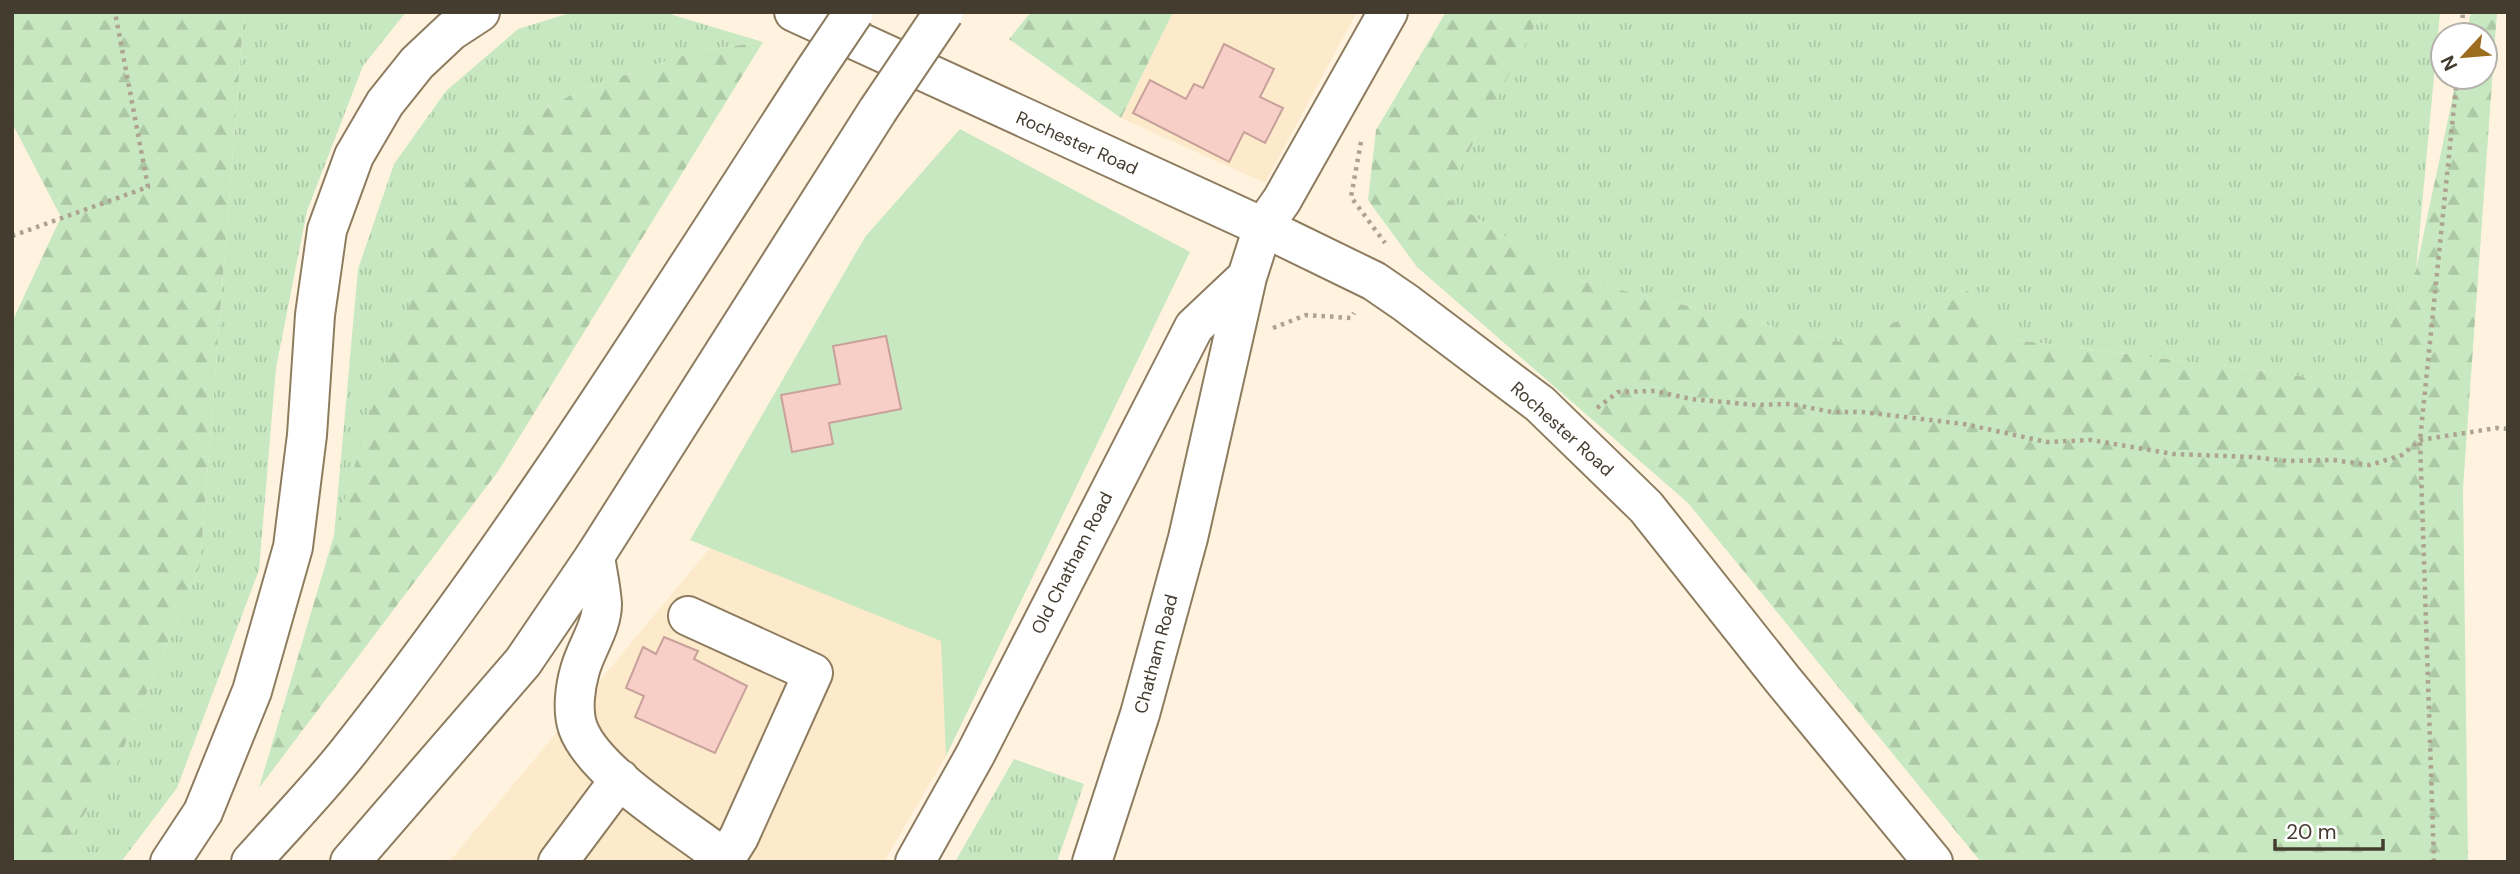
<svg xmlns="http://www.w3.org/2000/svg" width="2520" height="874" viewBox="0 0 2520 874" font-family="'DM Sans',sans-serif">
<defs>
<pattern id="grass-tufts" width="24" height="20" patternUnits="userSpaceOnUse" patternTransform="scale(1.75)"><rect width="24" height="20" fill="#c7e8c0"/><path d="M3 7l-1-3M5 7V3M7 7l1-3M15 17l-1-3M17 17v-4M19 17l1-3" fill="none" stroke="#acc8a5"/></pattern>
<pattern id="forest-firs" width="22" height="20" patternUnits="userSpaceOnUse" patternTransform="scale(1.75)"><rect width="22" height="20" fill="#c7e8c0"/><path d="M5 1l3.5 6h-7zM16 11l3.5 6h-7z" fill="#acc8a5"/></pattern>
</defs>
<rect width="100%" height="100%" fill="#fff3e0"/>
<path fill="#fdeacb" d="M1173 12H1357L1265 183 1121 118Z
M710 548 942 641 946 756 884 862H449Z"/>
<path fill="url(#grass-tufts)" d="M244 12H406L363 66 307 211 276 368 259 570 177 788 121 862H53L116 766 200 566Z
M573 12H663L763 42 696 51 578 91 493 139 372 408 334 536 358 269 394 164 446 91 518 29Z
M1542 12H2440L2416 270 2362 384 2017 340 1966 289 1849 344 1566 277 1445 197Z
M1014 759 1084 784 1057 862H955Z"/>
<path fill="url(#forest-firs)" d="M12 12H244L200 566 116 766 53 862H12V322L61 217 12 123Z
M1031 12H1173L1121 118 1009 39Z
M1446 12H1542L1445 197 1566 277 1849 344 1966 289 2017 340 2362 384 2416 270 2457 77H2485V35H2466L2471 12H2497L2463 488 2468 862H1981L1688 503 1417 267 1368 200 1376 130Z
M763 42 499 470 259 788 375 397 437 231 493 139 578 91 696 51Z"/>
<path fill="#c7e8c0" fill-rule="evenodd" d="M960 129 1190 252 946 756 941 641 690 540 865 237ZM886 336 900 409 829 423 833 444 791 452 781 395 840 384 833 346Z"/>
<path fill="#f7cfc7" stroke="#c7a19a" stroke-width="2" d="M1224 44 1274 69 1260 97 1283 108 1265 143 1244 132 1229 162 1133 113 1150 80 1186 99 1194 84 1203 88Z
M886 336 901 409 829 423 833 444 792 452 781 395 840 384 833 346Z
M664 637 698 651 694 659 747 686 715 753 635 717 644 696 626 688 643 647 656 654Z"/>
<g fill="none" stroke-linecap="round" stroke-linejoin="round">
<g stroke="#8e7c5f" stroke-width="42">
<path id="minor" d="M794 12 1263 227 1374 281 1406 303 1540 404 1646 507 1783 680 1933 862
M595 556C597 571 601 588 602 604 602 627 586 648 580 670 575 687 572 711 578 728 594 772 679 824 717 853L725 862
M688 616 813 673 739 837 724 861
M558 862 620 779
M915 862 975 755 1194 327 1247 277
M1092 862 1140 714 1188 538 1247 277 1263 227 1282 200 1388 12"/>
</g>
<g stroke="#8e7c5f" stroke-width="42">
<path id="highway" d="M170 862 203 812 252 691 293 547 307 435 315 315 327 230 354 156 385 103 417 63 451 31 480 12
M251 862C284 825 319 789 349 751 520 535 665 301 815 70
M350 862 523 662 595 556 878 110"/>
</g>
<path stroke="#ada392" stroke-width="4.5" stroke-dasharray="3.5 5" stroke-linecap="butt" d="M2461 35 2463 12
M1361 142 1351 197 1385 243
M12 236 148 187 115 12
M1273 328 1306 315 1351 318 1354 313
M1597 408 1618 392 1655 391 1691 399 1756 405 1790 404 1832 412H1862L1964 424 2047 442 2091 440 2173 454 2252 457 2288 461 2333 460 2370 465 2402 455 2420 440 2497 428 2508 429
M2434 862 2420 440 2457 77"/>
<use href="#minor" stroke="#fff" stroke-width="38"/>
<use href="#highway" stroke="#fff" stroke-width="38"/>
<g stroke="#8e7c5f" stroke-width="42" stroke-linecap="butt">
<path id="highway-bridge" d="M815 70 854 12
M878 110 944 12"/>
</g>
<use href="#highway-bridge" stroke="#fff" stroke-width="38"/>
</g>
<g text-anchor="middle" stroke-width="5" stroke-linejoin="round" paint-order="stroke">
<g font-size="18" fill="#443c2f" stroke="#fff">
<text transform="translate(1077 143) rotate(24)" y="6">Rochester Road</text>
<text transform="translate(1562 429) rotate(42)" y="6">Rochester Road</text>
<text transform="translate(1072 563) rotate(-63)" y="6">Old Chatham Road</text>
<text transform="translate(1156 654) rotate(-75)" y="6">Chatham Road</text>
</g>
</g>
<rect width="2520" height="874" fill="none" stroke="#443c2f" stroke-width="28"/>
<g transform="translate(2464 56) rotate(244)"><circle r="33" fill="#ffffff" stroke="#b4b1ac" stroke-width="2"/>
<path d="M0-5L12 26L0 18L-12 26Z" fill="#9c6d1f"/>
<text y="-10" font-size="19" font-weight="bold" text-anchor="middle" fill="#443c2f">N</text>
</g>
<path d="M2275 839v10h108v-10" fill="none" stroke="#443c2f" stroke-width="3.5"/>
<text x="2286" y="839" font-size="21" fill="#443c2f" stroke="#ffffff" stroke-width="5" paint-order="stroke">20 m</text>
</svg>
